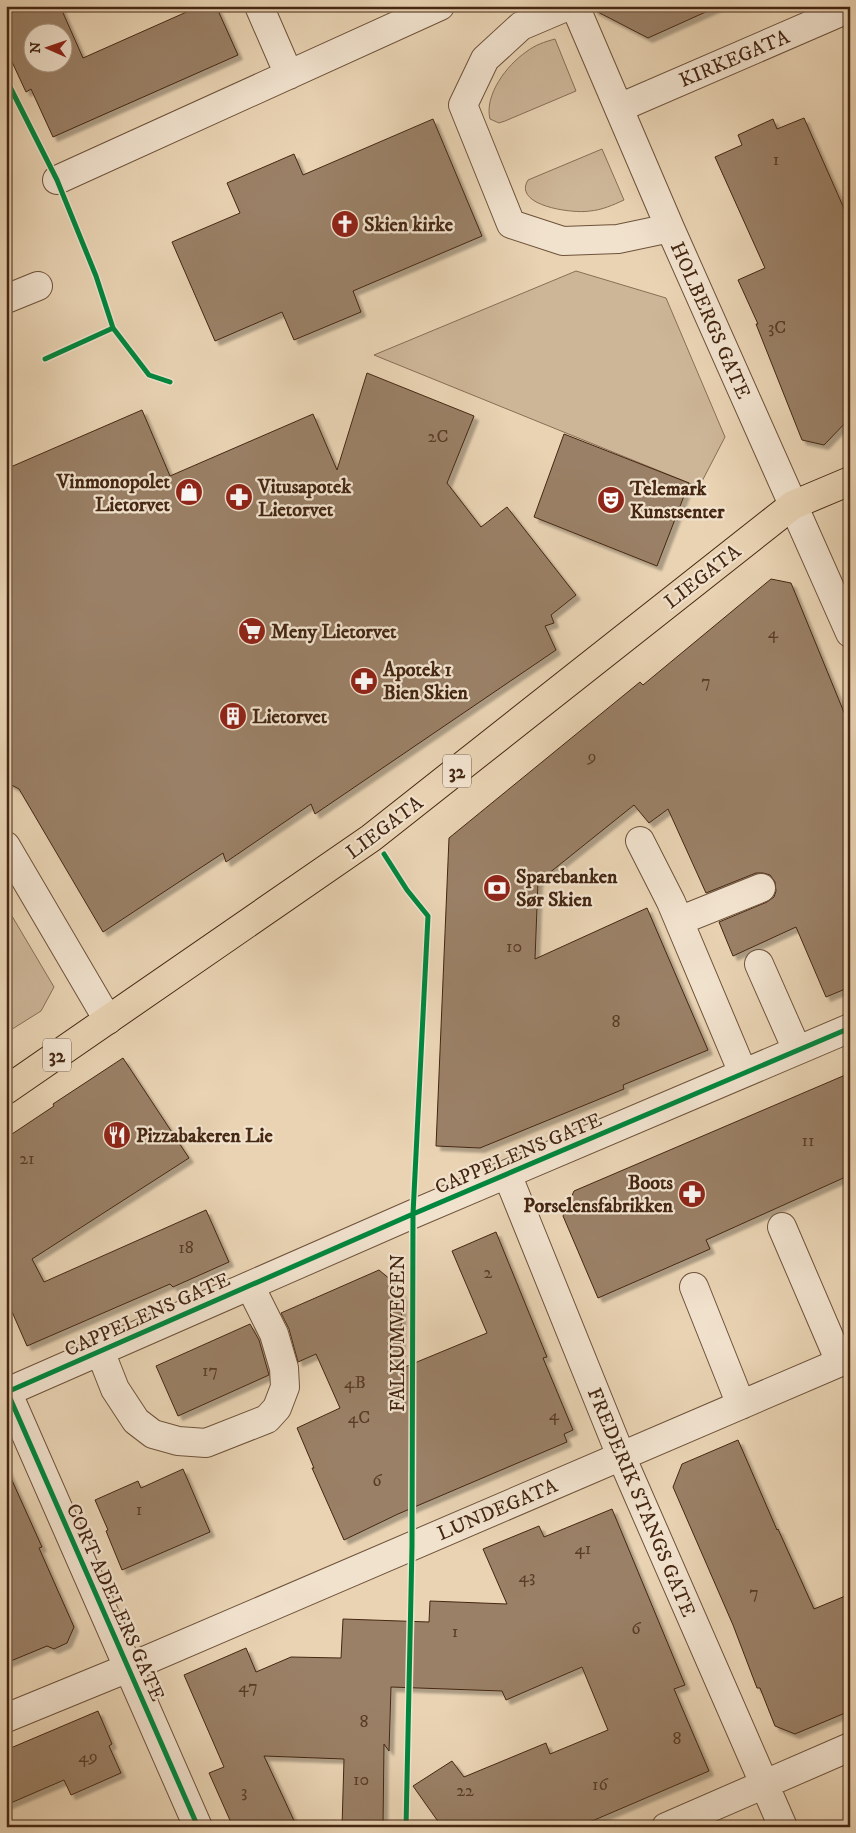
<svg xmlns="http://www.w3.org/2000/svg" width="856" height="1833" viewBox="0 0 856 1833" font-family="'IM FELL DW Pica',serif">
<defs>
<filter id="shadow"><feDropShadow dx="4.5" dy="4.5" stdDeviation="1" flood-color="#0004"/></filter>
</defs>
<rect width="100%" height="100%" fill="#e9d3b3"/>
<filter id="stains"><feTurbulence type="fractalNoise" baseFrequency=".004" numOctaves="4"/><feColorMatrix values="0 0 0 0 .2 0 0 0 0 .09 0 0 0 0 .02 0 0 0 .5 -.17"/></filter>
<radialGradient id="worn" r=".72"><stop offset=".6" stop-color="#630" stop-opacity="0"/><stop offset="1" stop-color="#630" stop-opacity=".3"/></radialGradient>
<path fill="#cdb698" stroke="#896e55" d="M555 39 576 91 505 121 499 123 490 119C484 95 507 65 526 52 535 45 544 42 555 39Z
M602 149 624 200C613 205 602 210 590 211 574 214 512 206 528 180Z
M576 271 666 298 725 437 699 487 374 355Z
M6 906 54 987 41 1011 6 1033Z"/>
<path fill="#9a8066" stroke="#452712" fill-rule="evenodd" filter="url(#shadow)" d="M6 6H60L83 58 200 6H216L238 55 53 137 31 89 26 92 6 49ZM32 32H62V62H32Z
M592 6H719L648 38 594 10Z
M804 118 850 222V418L824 445 802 440 756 324H758L738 280 765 268 715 157 742 145 738 135 773 119 777 129Z
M433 119 482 236 353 291 361 312 294 340 282 312 215 341 172 242 240 213 227 183 294 154 303 175Z
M367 373 474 416 447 483 481 527 507 507 576 595 551 615 554 623 545 626 556 650 315 814 311 804 226 862 223 853 103 932 19 789 6 782V469L142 410 170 476 313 414 337 470Z
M564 434 689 483 657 566 534 517Z
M771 579 791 583 850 727V987L826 997 796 927 733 956 719 922 767 902 774 897 776 891 775 882 770 875 763 873H756L706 893 668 809 649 823 634 805 538 882 535 959 647 908 708 1050 623 1085 624 1089 480 1148 436 1146 449 838 640 682 643 685Z
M123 1058 189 1158 32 1259 44 1282 206 1210 229 1262 173 1287 170 1284 27 1346 6 1298V1138L54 1106 53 1104Z
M850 1073V1175L706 1240 710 1249 598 1298 563 1216 574 1191Z
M496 1232 547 1357 543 1358 573 1430 564 1434 567 1442 398 1514 344 1540 312 1468H314L297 1428 340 1408 316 1354 298 1362 289 1329 281 1313 379 1270 397 1285 402 1297 400 1369 487 1333 452 1251Z
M250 1324 259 1340 269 1375 178 1416 156 1366Z
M738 1440 777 1530 778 1529 814 1609 850 1594V1711L795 1734 775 1726 760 1688H757L733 1625 673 1487 682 1464Z
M6 1467 42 1547 39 1548 74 1627 67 1643 54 1649 47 1646 6 1663Z
M183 1469 210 1532 122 1570 106 1531 108 1530 95 1500 138 1481 141 1488Z
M612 1509 685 1685 674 1689 709 1771 578 1827H442L413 1786 452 1761 464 1777 546 1743 550 1754 608 1730 582 1667 506 1700 502 1691 391 1687 389 1751 384 1744 383 1827H342L344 1759 264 1756 297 1827H233L209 1773 224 1767 184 1675 246 1648 256 1672 291 1657 341 1658 343 1619 429 1622 430 1601 507 1604 483 1549 539 1526 544 1537Z
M98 1711 112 1744 109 1746 121 1773 71 1795 64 1780 6 1805V1750Z"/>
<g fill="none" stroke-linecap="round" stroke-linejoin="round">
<g stroke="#6e523a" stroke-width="30">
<path id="minor" d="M259 6 289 75
M568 6 521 26 485 59 463 105 511 224 563 241 618 239 670 228
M575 6 670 228 850 633
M619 108 850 8
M57 180 440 6
M6 299 38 286
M640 841 671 902 743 1073
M6 846 108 1020
M679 921 761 888
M759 964 797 1050
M507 1174 621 1456 783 1827
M782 1227 840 1362
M694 1287 741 1405
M100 1351 115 1389 136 1421 153 1434 178 1441 206 1443 267 1419 277 1408 285 1387 284 1368 274 1334 250 1286
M6 1389 198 1827
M7 1392 413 1214 850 1028
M6 1718 128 1668 850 1358
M666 1827 850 1747"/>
</g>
<g stroke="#452712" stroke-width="30">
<path id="major" d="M6 1090 371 838 793 505 850 481"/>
</g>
<use href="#minor" stroke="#f1e2ce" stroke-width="28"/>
<use href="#major" stroke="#e9d3b3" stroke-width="28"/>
<g stroke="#f1e2ce" stroke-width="8">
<path id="cycleway" d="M6 79 57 180 96 276 113 328 149 375 170 382
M45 359 113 328
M384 854 407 890 428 916 413 1214 412 1546 406 1827
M6 1389 198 1827
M7 1392 413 1214 850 1028"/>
</g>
<use href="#cycleway" stroke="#00873e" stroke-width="5"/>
</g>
<defs>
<g id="church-disc" transform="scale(1.4375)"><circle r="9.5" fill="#8f2418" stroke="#f1e2ce"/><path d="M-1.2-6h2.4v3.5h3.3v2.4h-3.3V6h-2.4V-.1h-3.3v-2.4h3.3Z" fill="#fff"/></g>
<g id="shop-disc" transform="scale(1.4375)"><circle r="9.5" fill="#8f2418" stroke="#f1e2ce"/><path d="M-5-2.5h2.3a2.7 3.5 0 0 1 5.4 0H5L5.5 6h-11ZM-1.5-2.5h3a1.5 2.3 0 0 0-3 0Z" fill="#fff"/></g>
<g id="pharmacy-disc" transform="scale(1.4375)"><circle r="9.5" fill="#8f2418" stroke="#f1e2ce"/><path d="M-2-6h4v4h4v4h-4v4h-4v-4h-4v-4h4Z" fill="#fff"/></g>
<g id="theatre-disc" transform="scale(1.4375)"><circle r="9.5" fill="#8f2418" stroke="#f1e2ce"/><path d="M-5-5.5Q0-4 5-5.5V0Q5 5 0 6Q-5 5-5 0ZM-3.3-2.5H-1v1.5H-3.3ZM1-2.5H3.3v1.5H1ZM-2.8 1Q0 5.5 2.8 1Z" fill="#fff"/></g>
<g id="supermarket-disc" transform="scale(1.4375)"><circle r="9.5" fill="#8f2418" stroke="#f1e2ce"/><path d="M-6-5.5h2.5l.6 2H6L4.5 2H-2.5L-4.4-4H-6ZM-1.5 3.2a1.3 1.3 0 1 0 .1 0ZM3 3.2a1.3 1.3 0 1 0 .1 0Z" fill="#fff"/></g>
<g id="building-disc" transform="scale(1.4375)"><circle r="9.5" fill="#8f2418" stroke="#f1e2ce"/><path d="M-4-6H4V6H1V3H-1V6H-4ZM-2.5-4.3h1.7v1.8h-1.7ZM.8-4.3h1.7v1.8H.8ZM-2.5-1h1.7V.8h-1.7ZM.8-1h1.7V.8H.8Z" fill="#fff"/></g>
<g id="bank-disc" transform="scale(1.4375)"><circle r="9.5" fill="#8f2418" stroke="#f1e2ce"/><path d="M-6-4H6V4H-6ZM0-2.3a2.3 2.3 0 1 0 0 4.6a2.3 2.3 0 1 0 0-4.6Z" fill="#fff"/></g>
<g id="restaurant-disc" transform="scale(1.4375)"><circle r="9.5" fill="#8f2418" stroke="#f1e2ce"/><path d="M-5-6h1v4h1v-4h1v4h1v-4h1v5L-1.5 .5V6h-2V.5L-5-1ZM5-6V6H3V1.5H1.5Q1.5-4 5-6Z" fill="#fff"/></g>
</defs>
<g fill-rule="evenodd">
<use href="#church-disc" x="345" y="224"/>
<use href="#shop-disc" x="189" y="492"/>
<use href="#pharmacy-disc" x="239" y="497"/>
<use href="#theatre-disc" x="611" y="500"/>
<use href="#supermarket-disc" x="252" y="631"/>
<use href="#pharmacy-disc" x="364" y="681"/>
<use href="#building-disc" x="233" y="716"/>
<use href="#bank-disc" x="497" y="888"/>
<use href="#restaurant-disc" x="117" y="1135"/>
<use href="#pharmacy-disc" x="692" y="1194"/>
</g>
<g text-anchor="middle" stroke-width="4.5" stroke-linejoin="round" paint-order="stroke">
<g font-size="18" fill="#5a3d27">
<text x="776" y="165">1</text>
<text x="777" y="333">3C</text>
<text x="438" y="442">2C</text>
<text x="773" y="638">4</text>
<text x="706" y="687">7</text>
<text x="592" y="762">9</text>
<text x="514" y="952">10</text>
<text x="616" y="1027">8</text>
<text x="808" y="1146">11</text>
<text x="27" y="1164">21</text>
<text x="186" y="1253">18</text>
<text x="488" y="1278">2</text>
<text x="210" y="1376">17</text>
<text x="355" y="1388">4B</text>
<text x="554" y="1420">4</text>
<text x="359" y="1423">4C</text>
<text x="377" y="1486">6</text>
<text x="139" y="1515">1</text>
<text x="583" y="1554">41</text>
<text x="527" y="1582">43</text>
<text x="754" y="1598">7</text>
<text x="636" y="1634">6</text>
<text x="455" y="1637">1</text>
<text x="248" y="1692">47</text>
<text x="364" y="1727">8</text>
<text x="677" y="1744">8</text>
<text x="88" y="1762">49</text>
<text x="361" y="1785">10</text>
<text x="600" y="1790">16</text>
<text x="465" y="1796">22</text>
<text x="244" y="1797">3</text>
</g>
<g fill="#f1e2ce" stroke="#795f4a" stroke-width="1">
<rect x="443" y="754.5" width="28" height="33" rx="4"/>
<rect x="43" y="1038.5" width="28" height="33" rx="4"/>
</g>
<g font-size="19" font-weight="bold" fill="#452712">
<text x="457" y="778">32</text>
<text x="57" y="1062">32</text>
</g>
<g font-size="20" fill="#452712" stroke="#f1e2ce">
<text transform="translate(734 58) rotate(-23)" y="7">KIRKEGATA</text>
<text transform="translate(711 320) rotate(66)" y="7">HOLBERGS GATE</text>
<text transform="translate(702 576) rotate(-38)" y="7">LIEGATA</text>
<text transform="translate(384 827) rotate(-37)" y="7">LIEGATA</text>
<text transform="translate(518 1153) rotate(-23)" y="7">CAPPELENS GATE</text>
<text transform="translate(147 1314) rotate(-24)" y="7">CAPPELENS GATE</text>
<text transform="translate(397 1333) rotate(-90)" y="7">FALKUMVEGEN</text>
<text transform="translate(642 1502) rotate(67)" y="7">FREDERIK STANGS GATE</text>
<text transform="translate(497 1509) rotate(-23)" y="7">LUNDEGATA</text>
<text transform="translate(116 1602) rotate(66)" y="7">CORT ADELERS GATE</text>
</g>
<g font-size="20" font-weight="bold" fill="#452712" stroke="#f1e2ce" text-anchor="start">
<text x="364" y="231">Skien kirke</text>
<text x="170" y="488" text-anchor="end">Vinmonopolet<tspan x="170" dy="23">Lietorvet</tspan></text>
<text x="258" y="493">Vitusapotek<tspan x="258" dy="23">Lietorvet</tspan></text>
<text x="630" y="495">Telemark<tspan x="630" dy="23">Kunstsenter</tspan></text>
<text x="271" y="638">Meny Lietorvet</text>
<text x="383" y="676">Apotek 1<tspan x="383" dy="23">Bien Skien</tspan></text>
<text x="252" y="723">Lietorvet</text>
<text x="516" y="883">Sparebanken<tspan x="516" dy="23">Sør Skien</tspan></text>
<text x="136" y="1142">Pizzabakeren Lie</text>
<text x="673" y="1189" text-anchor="end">Boots<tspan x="673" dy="23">Porselensfabrikken</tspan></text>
</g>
</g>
<rect width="856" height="1833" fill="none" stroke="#e9d3b3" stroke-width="25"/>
<rect x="8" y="8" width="841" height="1818" fill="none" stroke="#452712" stroke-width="2.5"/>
<rect x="12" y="12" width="831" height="1808" fill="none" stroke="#452712"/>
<g transform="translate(48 48) rotate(272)"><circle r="24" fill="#f1e2ce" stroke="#ac9783"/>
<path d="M0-4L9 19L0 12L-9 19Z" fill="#8f2418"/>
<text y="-8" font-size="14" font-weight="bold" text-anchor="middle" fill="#452712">N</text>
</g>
<rect width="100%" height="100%" filter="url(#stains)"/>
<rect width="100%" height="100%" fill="url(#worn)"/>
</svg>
